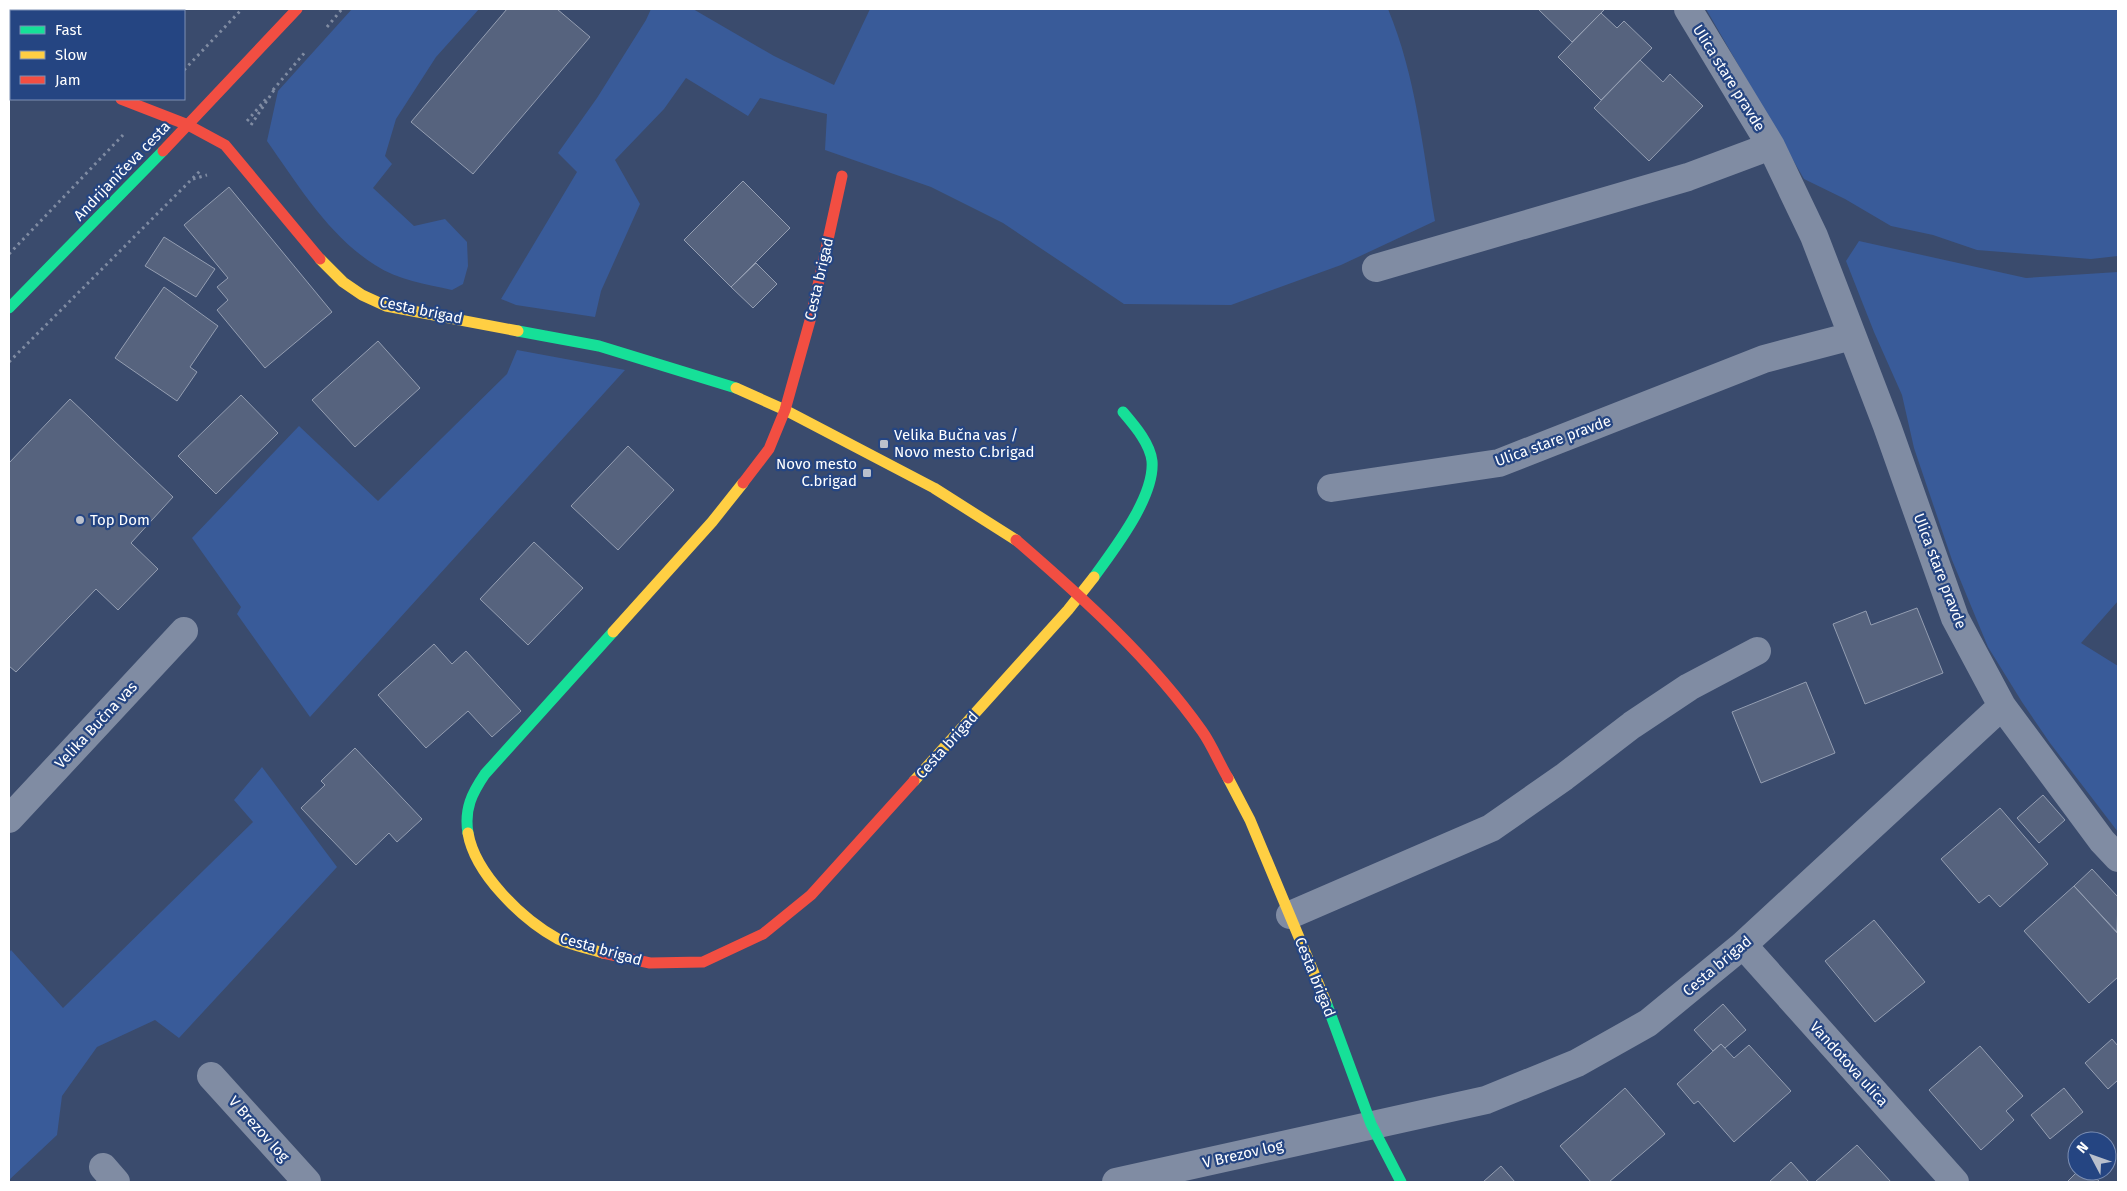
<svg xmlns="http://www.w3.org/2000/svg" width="2127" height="1191" viewBox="0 0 2127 1191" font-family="'Fira Sans',sans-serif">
<rect width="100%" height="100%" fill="#3a4b6d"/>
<path fill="#395b99" d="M352 9H479L436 57 396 119 385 156 392 164 373 188 414 226 445 219 467 242 468 266 463 284 452 290C426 284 398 280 375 265 329 236 298 185 267 141L278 91Z
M651 9H693L774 56 834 85 870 9H1388C1416 76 1423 150 1435 221L1341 265 1231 305 1124 304 1003 223 931 187 825 150 827 114 760 98 748 116 686 78 664 109 615 160 640 204 601 291 595 317 516 305 501 299 577 172 558 153 597 98 646 20Z
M1706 9H2118V256L2091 259 1977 250 1933 235 1891 226 1845 199 1804 179Z
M1859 241 2026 278 2118 272V601L2081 643 2118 666V832L2050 743 2022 702 1988 647 1952 560 1914 448 1902 395 1874 332 1846 261Z
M517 350 625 370 310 717 237 614 241 607 192 538 299 426 378 501 507 374Z
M262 767 337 867 179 1038 155 1020 97 1047 62 1096 57 1135 9 1180V953L11 950 63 1008 253 822 234 800Z"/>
<path fill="#56637e" stroke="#949eb2" d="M507 9H557L590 37 473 174 411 122Z
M1538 9H1605L1572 42Z
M1601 13 1617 28 1624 21 1652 48 1601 100 1558 57Z
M1640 60 1663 82 1670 74 1703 106 1649 161 1594 108Z
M743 181 790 228 731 287 684 240Z
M229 187 332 312 265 368 217 310 228 300 217 287 228 278 184 225Z
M164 237 215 269 196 297 145 266Z
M756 263 777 284 753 308 731 287Z
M164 287 218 326 190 367 197 372 177 401 115 358Z
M378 341 420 388 355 447 312 400Z
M241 395 278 433 216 494 178 456Z
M70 399 173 497 131 543 158 569 118 610 96 589 16 672 9 666V463Z
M628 446 674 490 618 550 571 506Z
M534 542 583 588 528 645 480 599Z
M1917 608 1943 673 1865 704 1833 624 1866 611 1871 625Z
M434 644 452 664 466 651 521 711 492 737 468 711 426 748 378 695Z
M1806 682 1835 753 1761 783 1732 712Z
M355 748 422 819 397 842 389 833 356 865 301 808 325 785 321 781Z
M2043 795 2065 820 2039 843 2017 818Z
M2000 808 2048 864 2000 907 1989 895 1979 903 1941 859Z
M2092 869 2118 897 2117 932 2074 886Z
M2074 886 2118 934V977L2089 1003 2024 931Z
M1874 920 1925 982 1875 1022 1825 961Z
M1723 1004 1746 1030 1725 1048 1721 1044 1713 1051 1694 1030Z
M2112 1039 2118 1046V1080L2108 1089 2085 1063Z
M1721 1044 1734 1058 1749 1045 1791 1091 1734 1142 1698 1101 1694 1104 1677 1084Z
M1980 1046 2023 1096 2006 1111 2014 1120 1981 1150 1929 1090Z
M1625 1088 1665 1134 1609 1182H1591L1560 1146Z
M2064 1088 2083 1112 2050 1139 2031 1115Z
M1857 1145 1891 1182H1815Z
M1791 1162 1809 1182H1769Z
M1501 1166 1515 1182H1483Z
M2078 1171H2088L2100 1182H2067Z"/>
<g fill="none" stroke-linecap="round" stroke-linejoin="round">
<path stroke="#808ca3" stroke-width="3" stroke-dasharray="2.5 4" stroke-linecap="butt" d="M327 27 342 9
M184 70 242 9
M273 90 306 51
M247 121 266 99
M251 125 274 90
M193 179 207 175
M9 254 123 135
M9 362 202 169"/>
<path stroke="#808ca3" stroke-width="28" d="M1688 9 1771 146 1814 236 1887 426 1955 618 2002 706 2102 841 2118 858
M9 49 11 50
M1376 268 1688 177 1771 146
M1331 488 1499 463 1764 359 1852 336
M9 819 184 631
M1290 915 1491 828 1564 777 1632 725 1689 687 1757 651
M1743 945 1955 1182
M211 1076 307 1182
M103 1167 116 1182
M1116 1182 1486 1100 1577 1063 1648 1023 1743 945 2002 706"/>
<path stroke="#16e098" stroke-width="11" d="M9 308 163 151
M518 331 599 346 736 388
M1094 577C1114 549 1155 497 1152 461 1150 443 1134 425 1123 412
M468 833C464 809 472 793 485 774L613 632
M1326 1002 1371 1124 1401 1182"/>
<path stroke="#ffcf43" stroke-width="11" d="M320 259 343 282 362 295 386 306 518 331
M736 388 785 410 934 488 1016 540
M613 632 712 522 743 483
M1228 778 1250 820 1326 1002
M914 781 1068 610 1094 577
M468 833C475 874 522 919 558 939 571 945 588 948 603 953"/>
<path stroke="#f24e42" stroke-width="11" d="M121 99 188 125 225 145 320 259
M163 151 297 9
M743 483 769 449 785 410 811 317 842 176
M1016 540C1083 598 1151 659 1202 731 1212 745 1219 763 1228 778
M603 953 650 963 703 962 763 934 811 895 914 781"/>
</g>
<g fill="#bac0cc" stroke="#254582" stroke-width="2">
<rect x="879" y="439" width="10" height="10" rx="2.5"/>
<rect x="862" y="468" width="10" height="10" rx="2.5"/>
<circle cx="80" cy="520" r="5"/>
</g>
<g text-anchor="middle" stroke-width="4.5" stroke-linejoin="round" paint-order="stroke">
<g font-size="15" fill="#fff" stroke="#254582">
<text transform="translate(1729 78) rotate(58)" y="5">Ulica stare pravde</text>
<text transform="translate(122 171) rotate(-46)" y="5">Andrijaničeva cesta</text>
<text transform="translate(819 279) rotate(-77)" y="5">Cesta brigad</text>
<text transform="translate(421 310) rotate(12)" y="5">Cesta brigad</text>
<text transform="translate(1553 441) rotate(-20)" y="5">Ulica stare pravde</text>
<text transform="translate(1940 571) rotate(69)" y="5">Ulica stare pravde</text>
<text transform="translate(96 725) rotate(-47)" y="5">Velika Bučna vas</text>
<text transform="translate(947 745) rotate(-48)" y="5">Cesta brigad</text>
<text transform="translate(601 949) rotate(16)" y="5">Cesta brigad</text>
<text transform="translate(1717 966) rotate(-40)" y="5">Cesta brigad</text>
<text transform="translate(1315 977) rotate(68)" y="5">Cesta brigad</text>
<text transform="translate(1849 1064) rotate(48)" y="5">Vandotova ulica</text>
<text transform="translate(259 1129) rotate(48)" y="5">V Brezov log</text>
<text transform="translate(1243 1154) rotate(-13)" y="5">V Brezov log</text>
</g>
<g font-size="15" fill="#fff" stroke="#254582" text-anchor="start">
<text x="894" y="440">Velika Bučna vas /<tspan x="894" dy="17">Novo mesto C.brigad</tspan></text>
<text x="857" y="469" text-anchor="end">Novo mesto<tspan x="857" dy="17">C.brigad</tspan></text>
<text x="90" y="525">Top Dom</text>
</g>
</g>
<rect width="2127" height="1191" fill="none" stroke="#ffffff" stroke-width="20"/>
<rect x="10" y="10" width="175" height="90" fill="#254582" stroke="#7c8fb4"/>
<rect x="20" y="26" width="25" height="8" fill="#16e098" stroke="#7c8fb4"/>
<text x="55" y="35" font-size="15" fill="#ffffff">Fast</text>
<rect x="20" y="51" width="25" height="8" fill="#ffcf43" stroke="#7c8fb4"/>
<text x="55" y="60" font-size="15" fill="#ffffff">Slow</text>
<rect x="20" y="76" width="25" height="8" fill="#f24e42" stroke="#7c8fb4"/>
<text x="55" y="85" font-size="15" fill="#ffffff">Jam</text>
<g transform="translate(2092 1156) rotate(311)"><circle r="24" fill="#254582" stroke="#7c8fb4"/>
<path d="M0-4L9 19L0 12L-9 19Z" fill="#bac0cc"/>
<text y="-8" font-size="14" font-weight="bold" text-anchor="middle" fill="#ffffff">N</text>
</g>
</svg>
